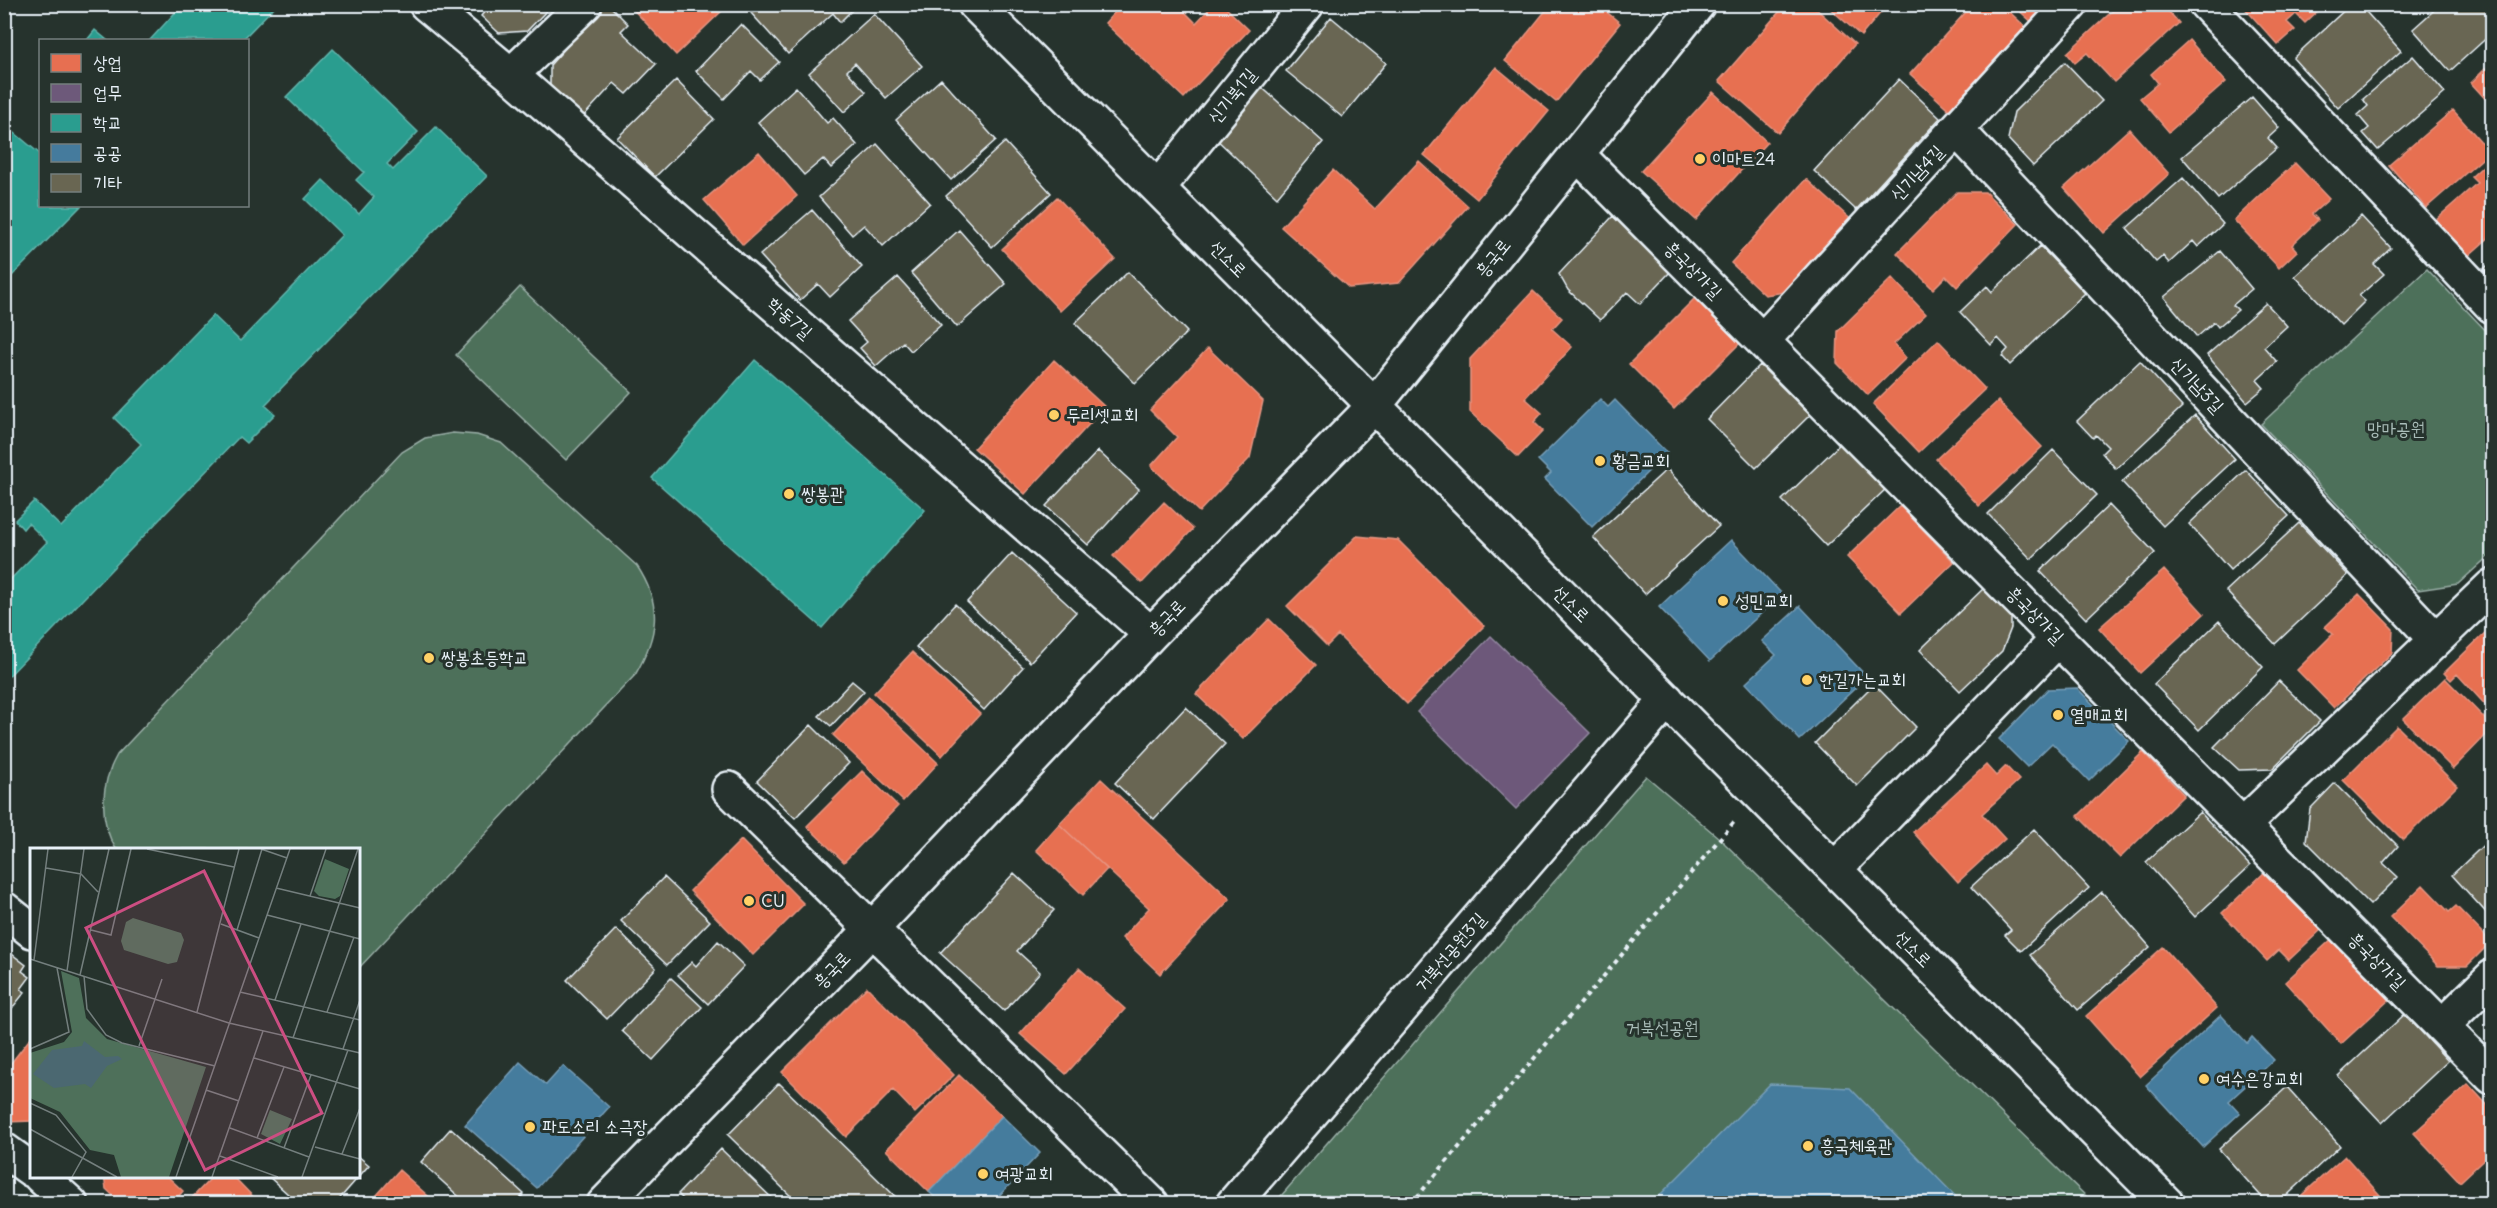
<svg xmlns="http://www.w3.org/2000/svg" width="2497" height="1208" viewBox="0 0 2497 1208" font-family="Delius,'Poor Story',sans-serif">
<rect width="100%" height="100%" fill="#26332d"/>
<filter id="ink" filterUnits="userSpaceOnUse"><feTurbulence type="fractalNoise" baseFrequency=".0167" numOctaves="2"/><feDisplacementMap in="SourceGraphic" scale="12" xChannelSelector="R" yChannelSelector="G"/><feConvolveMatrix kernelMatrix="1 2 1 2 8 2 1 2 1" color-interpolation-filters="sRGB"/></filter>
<g filter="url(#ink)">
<path fill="#4e705a" stroke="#9bb0a9" stroke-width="1.5" d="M2427 269 2492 337V553L2458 584 2418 590 2261 424Z
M520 287 631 392 566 460 456 355Z
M453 433 477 435 501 443 637 566C663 605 658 636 635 675L359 968 358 850 116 849C98 821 101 783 117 755L402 452 425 438Z
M1646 776 1719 838 2093 1203 1274 1204Z"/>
<path fill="#e76f51" stroke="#e79683" stroke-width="1.5" d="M628 4H726L727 6 676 55Z
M1122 4H1177L1196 23 1214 4H1222L1249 30 1184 98 1105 23Z
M1551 4H1597L1620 23 1556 102 1505 61Z
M1786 4H1811L1855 44 1778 133 1719 81Z
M1825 4H1888L1861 36Z
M1973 4H2001L2032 33 1956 116 1910 74Z
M2012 4H2056L2036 26Z
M2120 4H2162L2179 23 2114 82 2087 53 2075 63 2067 53Z
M2241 4H2325L2305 23 2296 14 2287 22 2295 30 2278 45Z
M2395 4H2408L2401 11Z
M2189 40 2226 82 2169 132 2140 98 2158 83 2151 74Z
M2492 62V106L2471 83Z
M1496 67 1549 111 1477 199 1424 155Z
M1713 92 1767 142 1696 220 1641 171Z
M2453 110 2490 152 2426 208 2389 165Z
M2129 129 2169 174 2104 233 2064 188Z
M759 152 797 196 743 245 704 200Z
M2492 158V235L2467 257 2435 220 2477 183 2471 177Z
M1419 161 1468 206 1399 283 1349 288 1281 227 1333 170 1375 209Z
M2295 163 2329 199 2312 214 2318 220 2292 245 2297 251 2279 268 2234 220Z
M1806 179 1857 225 1798 290 1765 295 1731 263Z
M1957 192H1985L2018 224 1957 287 1946 276 1933 289 1897 253Z
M1057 197 1115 259 1060 311 1002 249Z
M1892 278 1926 314 1894 344 1906 358 1868 395 1837 363 1838 331Z
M1533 291 1562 318 1552 329 1572 347 1525 398 1542 413 1534 422 1543 431 1518 457 1470 412V359Z
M1696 297 1741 342 1674 409 1629 364Z
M1938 340 1985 389 1919 452 1873 404Z
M1208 348 1263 401 1250 458 1199 512 1151 466 1177 437 1150 410Z
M1054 360 1105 407 1025 494 974 448Z
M1998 401 2042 447 1979 506 1936 459Z
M1164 502 1193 529 1142 583 1113 556Z
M1900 506 1954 562 1901 613 1847 557Z
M1357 536 1398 540 1484 626 1407 704 1338 635 1327 646 1287 606Z
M2164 570 2204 614 2140 673 2099 628Z
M2359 594 2393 629 2392 653 2334 708 2297 670 2333 634 2325 627Z
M1269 619 1316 665 1243 739 1196 694Z
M2492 626V712L2457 674 2451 680 2444 673Z
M912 652 980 714 942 756 874 693Z
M2445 678 2492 726V729L2453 769 2403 719Z
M869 697 938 763 903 801 833 735Z
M2397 726 2457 786 2403 840 2343 780Z
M2143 752 2184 795 2120 858 2078 816Z
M1986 765 1996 776 2006 766 2019 780 1982 814 2005 839 1958 882 1913 832Z
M862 771 898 806 844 862 807 826Z
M1101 779 1230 899 1160 974 1122 938 1149 908 1059 824Z
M1059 824 1107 869 1083 895 1036 850Z
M741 840 804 904 753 955 690 891Z
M2268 869 2323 928 2289 960 2279 950 2267 961 2222 913Z
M2423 885 2449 912 2456 906 2491 942 2467 966H2438L2390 917Z
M2334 937 2390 999 2341 1044 2285 982Z
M2163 947 2217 1008 2140 1077 2086 1016Z
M1079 968 1125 1009 1066 1074 1020 1034Z
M867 987 954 1075 915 1113 893 1090 846 1137 782 1072Z
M32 1036V1121L7 1122 4 1120V1072Z
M959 1075 1002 1116 929 1192 886 1150Z
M2468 1084 2492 1110V1152L2460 1182 2414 1133Z
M2345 1156 2388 1204H2292Z
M399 1170 437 1204H369Z
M104 1176H167L183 1191 172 1204H122L106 1189Z
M213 1176H233L260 1204H186Z
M1090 1198 1096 1204H1084Z"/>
<path fill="#6d597a" stroke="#9287a0" stroke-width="1.5" d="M1491 636 1590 733 1516 809 1417 712Z"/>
<path fill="#2a9d8f" stroke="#63b6ae" stroke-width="1.5" d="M183 4H277L242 40H150Z
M95 30 107 40H87Z
M333 49 418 132 387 164 393 170 436 127 487 176 265 405 275 414 246 443 239 437 4 681V586L47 542 28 523 23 529 15 520 34 501 61 527 141 444 114 418 213 315 240 341 342 235 305 199 323 180 359 214 374 197 356 180 364 172 286 97Z
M4 124 40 154V206H81L4 284Z
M755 360 925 510 822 628 652 478Z"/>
<path fill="#457b9d" stroke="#769eb8" stroke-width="1.5" d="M1600 399 1608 407 1615 400 1667 453 1592 527 1545 479 1551 473 1538 460Z
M1731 540 1782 594 1710 661 1659 607Z
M1800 606 1867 677 1800 740 1746 683 1776 655 1762 641Z
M2077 688 2129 741 2089 781 2052 743 2027 767 1999 739 2048 689Z
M2221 1015 2247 1043 2252 1037 2274 1060 2229 1101 2240 1113 2203 1147 2146 1085Z
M520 1062 546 1085 563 1066 609 1107 537 1188 465 1125Z
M1770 1084 1850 1088 1963 1204H1651Z
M1002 1116 1040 1153 991 1204H942L929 1192Z"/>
<path fill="#696652" stroke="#e8f1f8" stroke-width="1.5" d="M491 4H549L551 6 527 31 499 33 481 16Z
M605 4H608L628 24 621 31 656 64 627 94 614 83 580 120 550 92V65Z
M761 4H858L840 22 833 13 788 54 751 13Z
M2351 4H2359L2401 51 2338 108 2293 58Z
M2441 4H2492V33L2450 71 2413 29Z
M874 14 922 66 886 98 855 63 847 71 866 92 844 112 809 73Z
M1331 17 1386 63 1342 117 1286 71Z
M741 24 779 62 760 80 751 71 724 99 696 71Z
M2413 56 2445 93 2378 150 2363 133 2369 128 2358 115 2368 106 2363 99Z
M2065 62 2102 101 2033 166 2008 139 2014 112Z
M941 79 996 140 951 180 896 120Z
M1899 79 1940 118 1856 210 1814 171Z
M676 80 714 119 655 177 617 138Z
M1257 83 1323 142 1277 197 1211 134Z
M796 87 827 123 833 118 857 145 831 168 823 159 804 175 758 122Z
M2252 97 2279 128 2268 138 2277 148 2218 199 2182 157Z
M1005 142 1051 193 992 247 946 196Z
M877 144 930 203 883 246 864 225 852 235 819 197Z
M2183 178 2223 224 2198 247 2193 241 2169 263 2163 256 2156 262 2127 228Z
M812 210 862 267 830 297 818 284 800 300 760 255Z
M1613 216 1671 271 1640 304 1627 292 1600 320 1568 290 1559 274Z
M2361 216 2391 248 2374 264 2384 274 2359 296 2365 301 2341 325 2295 276Z
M959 230 1006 284 957 327 911 273Z
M2040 246 2085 293 2010 365 2002 356 2008 349 1998 338 1991 345 1960 312 1987 286 1992 292Z
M2220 251 2252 289 2233 305 2238 310 2218 327 2214 322 2197 337 2164 297Z
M2492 261V278L2484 269Z
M1128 272 1187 332 1135 383 1075 323Z
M898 277 941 325 911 351 903 342 876 366 860 348 867 342 848 321Z
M2266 303 2287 326 2264 347 2277 362 2257 380 2264 388 2247 402 2207 355Z
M2140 361 2182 407 2116 469 2102 453 2108 447 2096 435 2093 438 2077 421Z
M1760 365 1810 415 1756 468 1707 419Z
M2195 415 2235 459 2163 526 2122 482Z
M1843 441 1888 487 1826 546 1782 500Z
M2053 450 2097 495 2031 559 1988 514Z
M1098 451 1139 489 1088 545 1046 506Z
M1667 469 1719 526 1645 594 1593 537Z
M2246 470 2289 516 2230 570 2189 524Z
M2109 505 2155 553 2086 619 2040 571Z
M2299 523 2348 575 2275 644 2226 591Z
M1012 553 1076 612 1030 662 967 602Z
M1986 586 2007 608 2011 616V628L2002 651 1960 691 1920 650Z
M955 604 1023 667 984 710 916 647Z
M2219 621 2263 667 2199 730 2154 684Z
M852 681 864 691 831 726 819 716Z
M2279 681 2320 721 2272 769 2239 770 2214 747Z
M1874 684 1916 727 1857 786 1815 743Z
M1186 707 1225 744 1154 819 1115 783Z
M811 725 849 763 795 818 757 781Z
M2335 783 2398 846 2383 863 2398 877 2370 905 2306 841 2310 809Z
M2200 812 2250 866 2195 917 2146 862Z
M2034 829 2089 888 2021 951 2005 935 2011 930 1971 887Z
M2492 837V919L2452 875Z
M1014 873 1054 910 1017 951 1040 972 1004 1011 940 953Z
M664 877 710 921 667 965 621 921Z
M2102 892 2150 947 2078 1010 2030 955Z
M616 929 656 968 607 1019 567 980Z
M718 941 744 966 708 1004 678 975 692 962 696 966Z
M4 948 26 965 22 971 30 977 21 989 25 992 5 1017Z
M671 978 702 1007 653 1060 622 1031Z
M2405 1014 2448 1061 2382 1123 2338 1076Z
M779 1083 903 1204H799L728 1135Z
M2287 1087 2340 1146 2278 1204H2268L2219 1149Z
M451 1128 524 1194 515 1204H467L421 1162Z
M721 1149 778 1204H688L678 1194Z
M358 1156 369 1165 335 1204H299L268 1176H358Z"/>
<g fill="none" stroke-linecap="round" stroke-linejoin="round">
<g stroke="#e8f1f8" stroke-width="38">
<path id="minor" d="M426 4 511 75 1151 634
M975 4 2167 1204
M2206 4 2492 306
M511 75 585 4
M1957 130 2436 640
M1577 154 2492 1077
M1158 188 1307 4
M1763 340 2071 4
M729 789 1152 1204
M2243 825 2492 586
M1835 869 2058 639
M4 909 32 931
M2442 1026 2492 977
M4 1150 32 1170
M40 1176 71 1204
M604 1204 872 929 1151 634 1374 406 1698 4
M1233 1204 1667 700"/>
</g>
<path stroke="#e8f1f8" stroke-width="4" stroke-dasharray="4.5 4.5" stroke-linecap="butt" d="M1411 1204 1734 822"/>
<use href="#minor" stroke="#26332d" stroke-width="33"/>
</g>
</g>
<g fill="#ffd166" stroke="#26332d" stroke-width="2">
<circle cx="1700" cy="159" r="6"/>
<circle cx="1054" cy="415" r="6"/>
<circle cx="1600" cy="461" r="6"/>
<circle cx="789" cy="494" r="6"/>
<circle cx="1723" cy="601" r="6"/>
<circle cx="429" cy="658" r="6"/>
<circle cx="1807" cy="680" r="6"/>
<circle cx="2058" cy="715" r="6"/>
<circle cx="749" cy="901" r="6"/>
<circle cx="2204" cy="1079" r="6"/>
<circle cx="530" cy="1127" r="6"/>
<circle cx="1808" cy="1146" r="6"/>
<circle cx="983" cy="1174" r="6"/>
</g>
<g text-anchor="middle" stroke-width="6" stroke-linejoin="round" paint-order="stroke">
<g font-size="18" fill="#e8f1f8" stroke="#26332d">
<text transform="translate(1232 96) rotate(-51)" y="6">신기북1길</text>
<text transform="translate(1917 173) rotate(-47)" y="6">신기남4길</text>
<text transform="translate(1493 258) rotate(-51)" y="6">흥국로</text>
<text transform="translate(1228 259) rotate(45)" y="6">선소로</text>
<text transform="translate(1693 270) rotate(45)" y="6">흥국상가길</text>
<text transform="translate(790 318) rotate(41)" y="6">학동7길</text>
<text transform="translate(2197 385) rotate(47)" y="6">신기남3길</text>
<text transform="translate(1571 604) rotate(45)" y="6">선소로</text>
<text transform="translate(2035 615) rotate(45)" y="6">흥국상가길</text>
<text transform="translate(1167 618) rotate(-46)" y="6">흥국로</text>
<text transform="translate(1913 949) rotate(45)" y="6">선소로</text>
<text transform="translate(1450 952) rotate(-49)" y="6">거북선공원3길</text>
<text transform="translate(2377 961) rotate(45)" y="6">흥국상가길</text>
<text transform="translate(832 970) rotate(-46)" y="6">흥국로</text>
</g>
<g font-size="18" fill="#e8f1f8" stroke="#26332d" text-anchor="start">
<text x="1712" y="165">이마트24</text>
<text x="1066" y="421">두리셋교회</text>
<text x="1612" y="467">황금교회</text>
<text x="801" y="500">쌍봉관</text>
<text x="1735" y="607">성민교회</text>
<text x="441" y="664">쌍봉초등학교</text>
<text x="1819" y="686">한길가는교회</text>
<text x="2070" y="721">열매교회</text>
<text x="761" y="907">CU</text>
<text x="2216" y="1085">여수은강교회</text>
<text x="542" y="1133">파도소리 소극장</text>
<text x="1820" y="1152">흥국체육관</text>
<text x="995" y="1180">여광교회</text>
</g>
<g font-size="18" fill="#aabdb9" stroke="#26332d">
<text x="2396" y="435">망마공원</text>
<text x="1662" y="1034">거북선공원</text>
</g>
</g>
<g transform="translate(30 848)">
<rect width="330" height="330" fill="#26332d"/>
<path d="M295 11 319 21 310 48 305 51 289 48 284 43ZM103 70 151 85 154 92 147 114 138 116 94 102 91 93 96 74ZM31 123 49 130 56 170 77 191 176 219 139 329H91L84 307 60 302 30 264 0 250V205L34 194 42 184ZM240 262 262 271 250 296 231 286Z" fill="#4e705a"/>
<path d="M54 193 75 209 88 208 92 211 77 218 61 240 55 236 24 240 3 226 22 202 52 198Z" fill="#4b6871"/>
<path fill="none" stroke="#747f7e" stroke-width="1.5" d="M117 1 204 19M231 1 257 10M16 20 51 26 68 44M246 40 330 60M280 48 296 1M237 67 330 91M191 76 229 90M61 82 81 87 101 1M207 82 232 1M0 111 199 175 330 205M4 112 18 1M37 123 54 1M50 127 79 1M54 128 57 161 76 187 92 195 185 218M210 144 330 172M245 152 271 76M167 164 209 1M297 164 324 89M263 190 328 1M109 198 132 131M0 201 39 184 27 120M313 201 330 152M224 210 330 241M176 242 209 253M0 255 26 267 56 304 42 329M200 280 279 309M0 281 87 329M227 290 254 219M285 299 330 311M254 300 281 227M312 306 330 260M190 308 248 329M146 329 260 1M182 329 233 183M272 329 318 202"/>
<path fill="#cc4e82" fill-opacity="0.15" stroke="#cc4e82" stroke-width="3" d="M174 23 292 265 175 322 56 80Z"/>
<rect width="330" height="330" fill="none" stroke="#e8f1f8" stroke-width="3"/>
</g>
<rect width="2497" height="1208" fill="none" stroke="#26332d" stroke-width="24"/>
<rect x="12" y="12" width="2473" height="1184" fill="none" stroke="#e8f1f8" stroke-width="2" filter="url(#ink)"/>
<rect x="39" y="39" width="210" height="168" fill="#26332d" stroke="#747f7e" stroke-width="1.5"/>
<rect x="51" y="54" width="30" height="18" fill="#e76f51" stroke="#747f7e" stroke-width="1.5"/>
<text x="93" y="69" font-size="18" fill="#e8f1f8">상업</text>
<rect x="51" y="84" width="30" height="18" fill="#6d597a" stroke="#747f7e" stroke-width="1.5"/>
<text x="93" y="99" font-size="18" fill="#e8f1f8">업무</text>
<rect x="51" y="114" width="30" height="18" fill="#2a9d8f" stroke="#747f7e" stroke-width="1.5"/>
<text x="93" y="129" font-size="18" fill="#e8f1f8">학교</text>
<rect x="51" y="144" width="30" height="18" fill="#457b9d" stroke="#747f7e" stroke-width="1.5"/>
<text x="93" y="159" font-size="18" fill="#e8f1f8">공공</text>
<rect x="51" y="174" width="30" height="18" fill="#696652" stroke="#747f7e" stroke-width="1.5"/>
<text x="93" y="189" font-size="18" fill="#e8f1f8">기타</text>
</svg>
